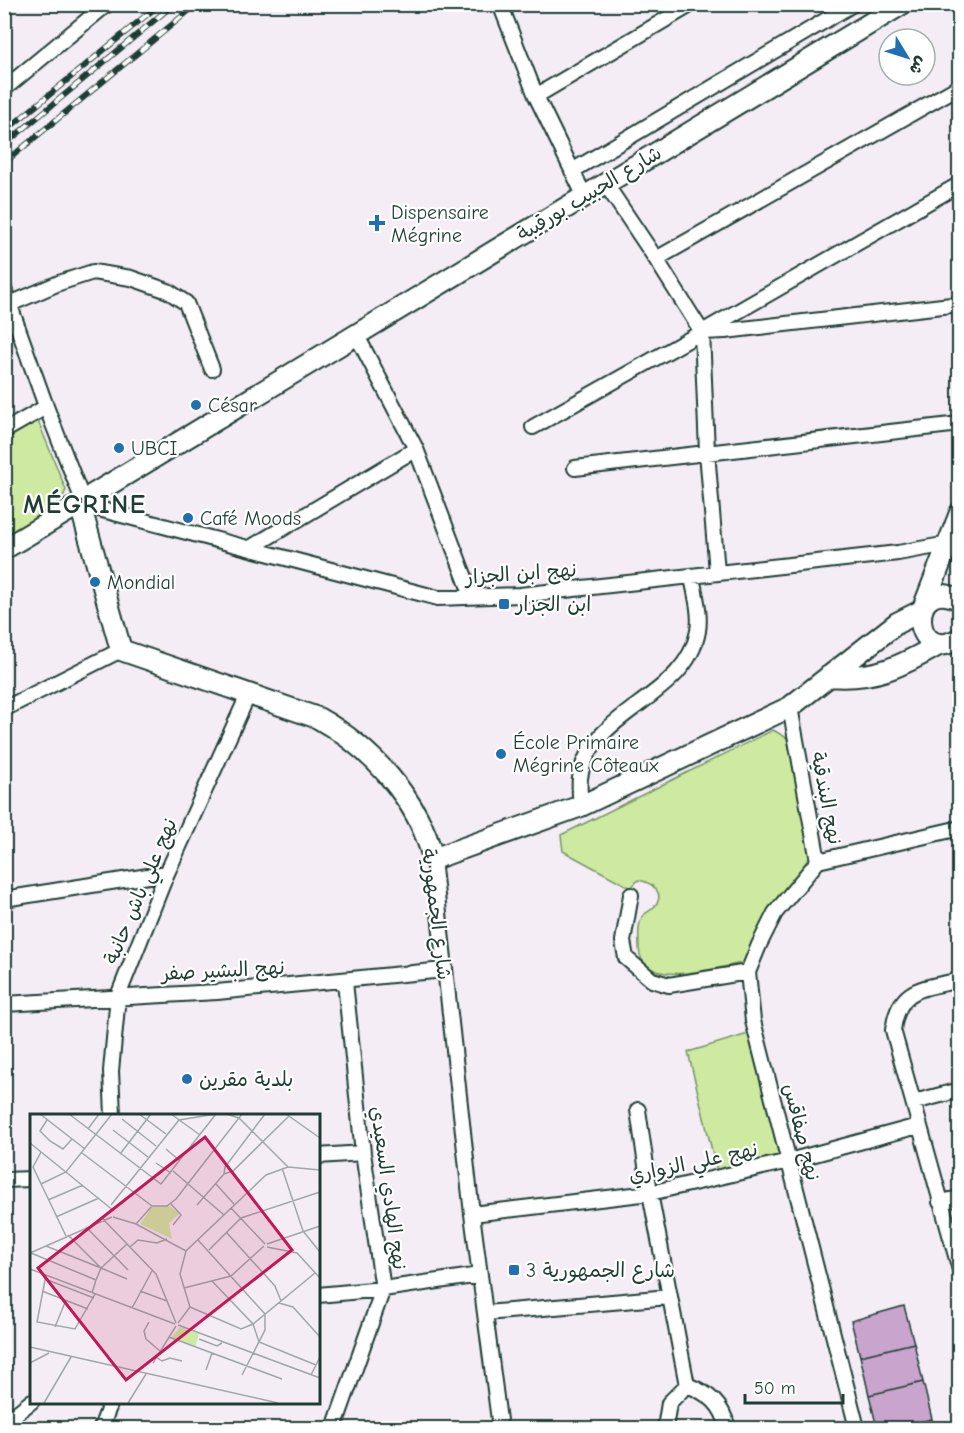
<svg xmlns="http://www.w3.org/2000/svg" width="964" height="1433" viewBox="0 0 964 1433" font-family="'Comic Neue','Playpen Sans Arabic',sans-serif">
<rect width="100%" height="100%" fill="#f4edf5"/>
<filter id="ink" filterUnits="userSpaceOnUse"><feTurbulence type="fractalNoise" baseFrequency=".0167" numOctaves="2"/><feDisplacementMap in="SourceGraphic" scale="12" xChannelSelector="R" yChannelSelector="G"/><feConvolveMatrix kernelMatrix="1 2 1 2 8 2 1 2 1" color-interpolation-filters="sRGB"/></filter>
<g filter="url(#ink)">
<path fill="#ceeaa0" stroke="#76946a" stroke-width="1.5" d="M36 416 66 490 57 510 5 541V436Z
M773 730 787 738 812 841 810 861 746 962C720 967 641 992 639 948 639 939 637 924 643 916 645 912 651 911 654 907 667 893 651 882 638 880L631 888 563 851 561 835Z
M755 1032 784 1150 778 1158 717 1171 688 1052Z"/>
<path fill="#c9a4cd" stroke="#1f3d34" stroke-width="1.5" d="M904 1306 914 1343 860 1356 851 1321Z
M914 1343 923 1382 869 1395 860 1356Z
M923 1382 932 1419 895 1428H877L869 1395Z
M932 1419 935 1428H895Z"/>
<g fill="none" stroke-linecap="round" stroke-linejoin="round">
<g stroke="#1f3d34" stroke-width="18">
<path id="street" d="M500 4 536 96 584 195
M4 89 107 4
M536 96 692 4
M572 171 853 4
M605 183 656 259 960 86
M656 259 702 332 960 184
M4 289 47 409 80 493
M10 304 59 283 93 272 131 278 168 291 186 303 212 369
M702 332 707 452 717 572
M356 334 416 449 472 596
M533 427 702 332 725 331 960 304
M4 431 46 407
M575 468 960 424
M95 508 438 598 520 595 898 553 948 544 960 545
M250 548 416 449
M790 707 818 861
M4 709 121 650
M581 806C580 797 579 787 580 778 590 709 686 700 698 631 701 613 695 594 692 577
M433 859 472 1214 500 1428
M818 861 775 913 759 945 748 972 753 1021 857 1428
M818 861 960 828
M631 895 623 941 626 958 652 980 669 985 748 972
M4 899 167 873
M960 980C923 989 899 986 893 1030L960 1270
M4 1004 217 992 444 970
M914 1102 960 1090
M638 1110 650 1193 687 1385
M113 1115 111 1071 118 996 167 873 249 693
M318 1156 363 1153
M4 1180 32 1179
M940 1202 960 1198
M472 1214 650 1193 789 1161 918 1126
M318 1295 383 1289 480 1275
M486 1313 669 1297
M687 1385C710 1394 722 1404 728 1428
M4 1423 32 1401
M101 1428 111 1402
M334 1428 383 1289 363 1153 345 982
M665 1428 669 1403 687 1385"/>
</g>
<g stroke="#1f3d34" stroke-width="24">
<path id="secondary" d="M92 495 902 4
M83 515 121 650 318 718C370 747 419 799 433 859L581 806 790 707 897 623 921 611
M4 549 73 508
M960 600C906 572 910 669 960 638
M925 603 960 513
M829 676C874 680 902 666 940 644"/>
</g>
<use href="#street" stroke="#fff" stroke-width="14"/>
<use href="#secondary" stroke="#fff" stroke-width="20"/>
<g stroke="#1f3d34" stroke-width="6">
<path id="rail" d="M4 132 160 4
M4 145 174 4
M4 163 197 4"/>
</g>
<use href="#rail" stroke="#fff" stroke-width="4" stroke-dasharray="11" stroke-linecap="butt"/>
</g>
</g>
<g fill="#1f6fb2" stroke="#fff" stroke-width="2">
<path d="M374 214h6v6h6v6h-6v6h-6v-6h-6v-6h6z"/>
<circle cx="196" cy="405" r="6"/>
<circle cx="119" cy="448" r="6"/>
<circle cx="188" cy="518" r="6"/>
<circle cx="95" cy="582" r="6"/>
<rect x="498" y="598" width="12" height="12" rx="3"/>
<circle cx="501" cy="754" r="6"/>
<circle cx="187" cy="1079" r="6"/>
<rect x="508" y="1264" width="12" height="12" rx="3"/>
</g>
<g text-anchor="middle" stroke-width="4.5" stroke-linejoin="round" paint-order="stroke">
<g font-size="20" fill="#1f3d34" stroke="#fff">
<text transform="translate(589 193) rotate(-31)" y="7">شارع الحبيب بورقيبة</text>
<text transform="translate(521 573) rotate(-4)" y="7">نهج ابن الجزار</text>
<text transform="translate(827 798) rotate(79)" y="7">نهج البندقية</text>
<text transform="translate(140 891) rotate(-67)" y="7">نهج علي باش حانبة</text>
<text transform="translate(437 914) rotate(83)" y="7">شارع الجمهورية</text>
<text transform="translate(223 970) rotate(-3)" y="7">نهج البشير صفر</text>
<text transform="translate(802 1132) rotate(76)" y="7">نهج صفاقس</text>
<text transform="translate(693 1162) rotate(-12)" y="7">نهج علي الزواري</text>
<text transform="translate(389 1188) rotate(82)" y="7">نهج الهادي السعيدي</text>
</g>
<g font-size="20" fill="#1f3d34" stroke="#fff" text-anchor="start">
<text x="391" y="219">Dispensaire<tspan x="391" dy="23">Mégrine</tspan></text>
<text x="208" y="412">César</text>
<text x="131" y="455">UBCI</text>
<text x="200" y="525">Café Moods</text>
<text x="107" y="589">Mondial</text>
<text x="516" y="611">ابن الجزار</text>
<text x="513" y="749">École Primaire<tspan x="513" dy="23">Mégrine Côteaux</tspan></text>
<text x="199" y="1086">بلدية مقرين</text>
<text x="526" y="1277">شارع الجمهورية 3</text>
</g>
<g font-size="26" font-weight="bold" letter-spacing="1.5" fill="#1f3d34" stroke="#fff">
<text x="85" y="513">MÉGRINE</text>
</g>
</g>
<g transform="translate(30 1114)">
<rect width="290" height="290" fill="#f4edf5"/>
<path d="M140 92 149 100 139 109 142 125 110 110 122 93ZM150 213 169 220 165 233 141 224Z" fill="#ceeaa0"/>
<path fill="none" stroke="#9fa7a8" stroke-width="1.5" d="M10 0 55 35M39 0 131 70 186 0M109 0 136 20M141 0 170 21M196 0 209 4 258 53M256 0 290 24M92 5 126 32M17 6 10 17 20 27 33 35 42 25M149 6 186 0M58 15 69 0M83 16 118 43M0 29 84 97M136 35 150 47M11 38 3 53 36 122M52 39 122 92M90 40 121 0M126 49 141 59M252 54 273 117 290 138M143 57 194 101M194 60 203 57 259 2M194 60 195 53 235 0M11 70 36 58 82 0M186 70 204 90M18 86 53 71M141 90 151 101 143 111M81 91 149 6M167 91 194 60M122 92H137L146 85 212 0M201 94 235 130M26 103 69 84M83 103 106 110 156 137M72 104 126 160 146 209M106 110 122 92M56 113 98 156M197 119 245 172 251 187M38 121 71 154 97 165M168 126 235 200V216L212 261M237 130 290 112M16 132 71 154 66 166M100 133 108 126 127 129 137 125M237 133 267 139 290 164M179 136 211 104 290 78M0 139 82 103M1 139 66 166 62 179M71 154 97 130M0 155 145 210M16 161 7 208 45 215 65 180M15 165 64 184M182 167 223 210 229 228 286 251M154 174 201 162 234 132M12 177 58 195M110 177 137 187M249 189 263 193 290 223M160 193 211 215 223 210 285 159M102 194 122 157M119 208 114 217 116 225 130 237M148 209 160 193 150 160 156 137 236 61 258 53 290 56M148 211 290 264M25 213 36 186M139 223 252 265M169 225 187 232 192 229M0 233 248 289M126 243 132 247 140 244 152 247M0 249 19 239M123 249 146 212M176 256 182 239M281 261 290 243M14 289 41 243M98 289 116 260"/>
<path fill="#c2185b" fill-opacity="0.15" stroke="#c2185b" stroke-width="3" d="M175 23 262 136 96 266 8 154Z"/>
<rect width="290" height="290" fill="none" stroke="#1f3d34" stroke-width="3"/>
</g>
<rect width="964" height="1433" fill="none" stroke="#fff" stroke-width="24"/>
<rect x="12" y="12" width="940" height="1409" fill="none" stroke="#1f3d34" stroke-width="2" filter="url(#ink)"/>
<g transform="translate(907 57) rotate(128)"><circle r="28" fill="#ffffff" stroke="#a5b1ae" stroke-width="1.5"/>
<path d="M0-4.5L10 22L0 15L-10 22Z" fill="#1f6fb2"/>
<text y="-9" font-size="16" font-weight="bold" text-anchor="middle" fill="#1f3d34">ش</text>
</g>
<path d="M745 1394v9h98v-9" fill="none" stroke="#1f3d34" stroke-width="3"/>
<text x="754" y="1394" font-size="18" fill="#1f3d34" stroke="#ffffff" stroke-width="4.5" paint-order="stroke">50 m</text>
</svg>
